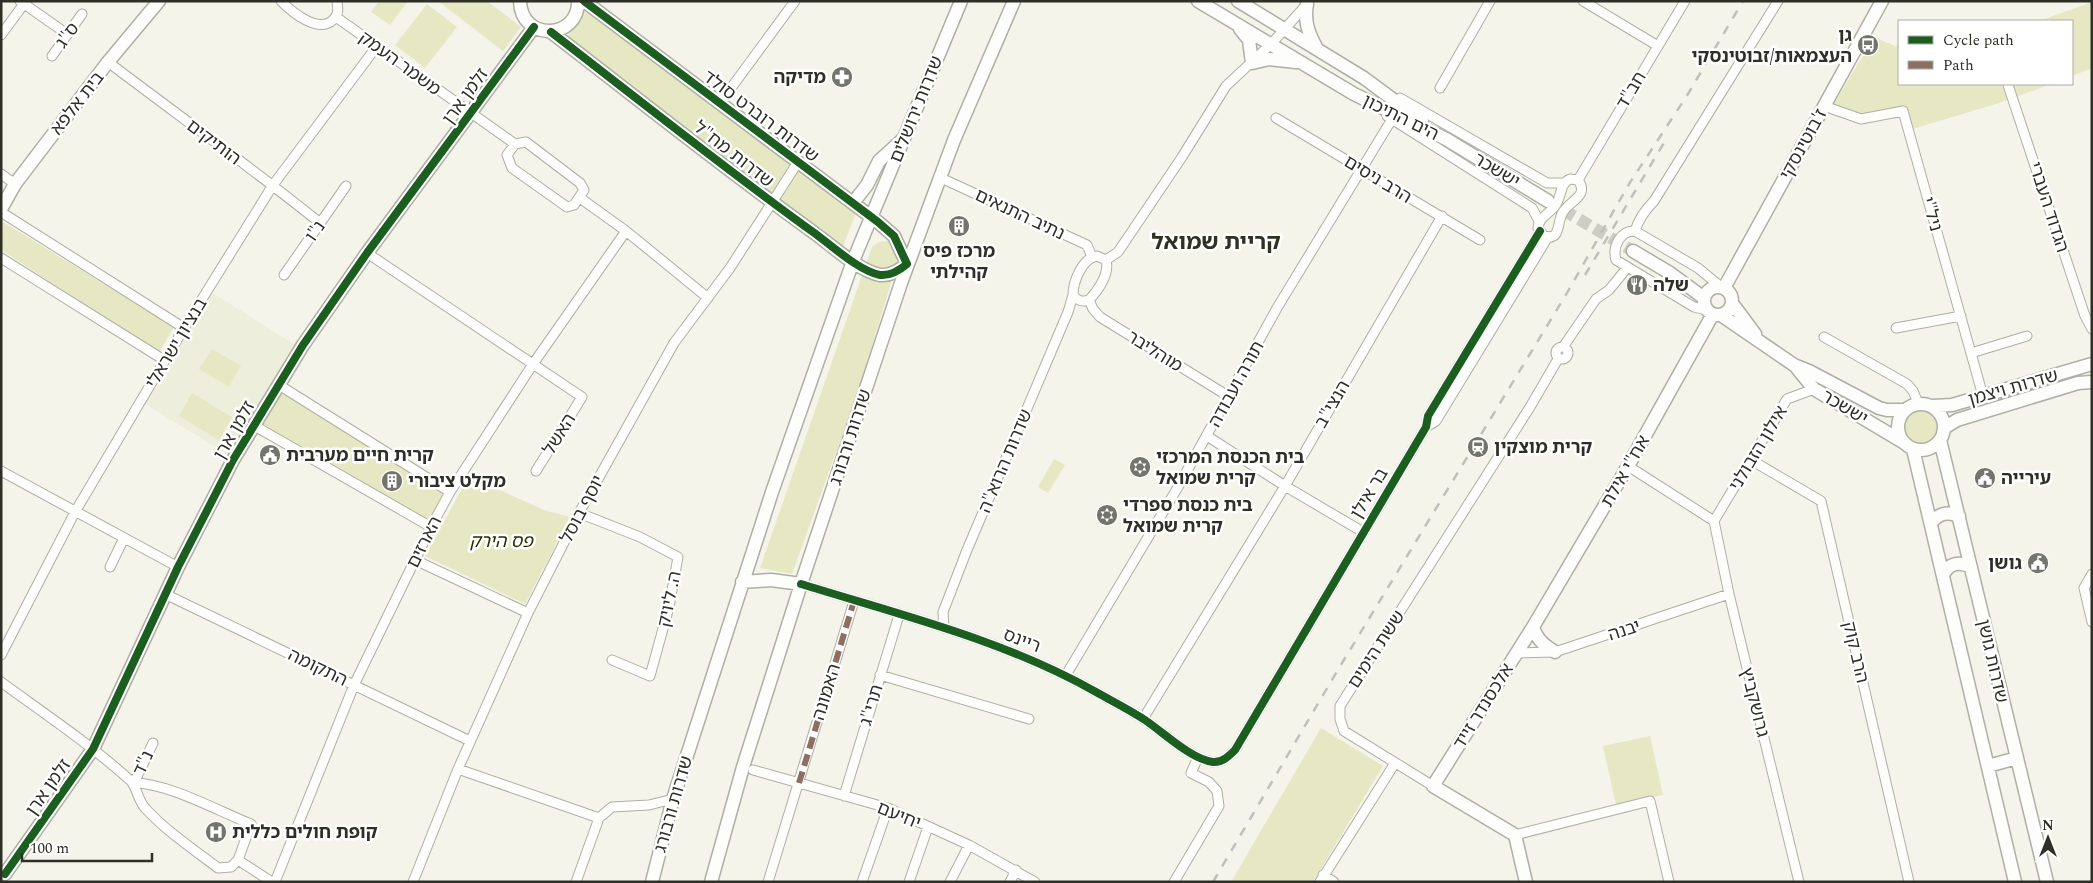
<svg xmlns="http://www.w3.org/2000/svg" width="2093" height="883" viewBox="0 0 2093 883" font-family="Spectral,'Noto Sans Hebrew',serif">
<rect width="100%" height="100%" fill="#f4f4ea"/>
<path fill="#edeedb" d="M211 292 297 346 230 456 145 404Z"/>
<path fill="#e5e8c2" d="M379 1H408L390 25 371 12Z
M438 1H487L521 27 503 51Z
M2092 2V68L2072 76V21H2039Z
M427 4 457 27 425 68 395 45Z
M588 7 793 164 772 198 564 42Z
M1874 37 1895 46 1899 45V84H2051L1999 103 1909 130 1903 111 1861 119 1831 109Z
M799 168 857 210 842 249 777 202Z
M3 222 174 327 159 352 1 250V225Z
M887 241 895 244 900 253 860 386 792 574 760 568 872 247 879 242Z
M212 349 241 366 229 387 199 369Z
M280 391 445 494 429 522 259 424Z
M192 393 232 417 219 440 179 416Z
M1904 426a17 17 0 1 1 34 0a17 17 0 1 1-34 0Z
M1054 459 1065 465 1048 493 1038 487Z
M469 476 544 510 570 517 525 604 425 556Z
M1321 728 1383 766 1313 882H1231Z
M1650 736 1663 795 1616 805 1603 746Z"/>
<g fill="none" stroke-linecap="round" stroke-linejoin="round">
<path stroke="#cccdc3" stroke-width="12" stroke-dasharray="12 6" stroke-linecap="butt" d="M1548 201 1633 251"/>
<g stroke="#afafa7" stroke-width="11">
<path id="street" d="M20 1 67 34
M281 1C292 12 318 34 333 20 339 14 338 9 337 1
M1583 1 1658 46
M336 17 515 144
M1 35 26 1
M52 56 82 14
M108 62C179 116 251 167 320 223
M2008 85 2085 316 2092 329
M1440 88 1490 1
M1400 98 1547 183H1564
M720 103 795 1
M1824 106 1861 119 1903 111 1983 396
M1387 116 1532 208 1539 221
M1276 118 1480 240
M526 142 580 183 584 190 574 205 567 207 512 168 507 155 515 144Z
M1 174 15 184
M941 178 1087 245 1092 257
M1570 179 1578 180C1590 196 1569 201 1563 212 1558 220 1560 228 1555 235L1551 237 1544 236 1538 228C1539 217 1549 214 1555 206 1562 197 1559 184 1570 179Z
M1578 180 1685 1
M580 198 626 231 708 298
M1 212 184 328
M1635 231C1639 218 1645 210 1654 201L1778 1
M367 253 582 397 536 471
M1097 256 1106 260C1110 275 1098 290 1089 300 1082 302 1077 301 1073 295 1073 282 1082 258 1097 256Z
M1 258 164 360
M1106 260 1118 252 1182 157 1226 86 1271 44 1308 3
M284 275 346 186
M1089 300 1093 309 1100 317 1228 396
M1707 310 1694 307 1616 260C1612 246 1621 230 1635 231L1698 268 1721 287
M1896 328 1961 316
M1824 337 1907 384 1913 391 1918 403
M1556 353a6 6 0 1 1 12 0a6 6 0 1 1-12 0Z
M1563 347 1596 299 1609 290 1627 268
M1971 353 2027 336
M279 385 450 492
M253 425 431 527
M1426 427 1436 421 1548 237
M1207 436 1285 486 1363 532
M1751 460 1821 501 1909 882
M1628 466 1714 521
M1 471 178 567
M579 513 640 537 678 557 669 607 650 676 612 660
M1714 521 1729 594 1799 882
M1714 521 1787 399 1814 389
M415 560 528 613
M110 567 124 538
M2092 574 2084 588 2092 622
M801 584C901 615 1004 640 1096 692 1112 701 1130 710 1145 720 1164 733 1191 759 1213 762 1222 763 1229 756 1235 750L1426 427 1428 416 1540 231
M165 594 470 741
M944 628 943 612 967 550 1068 312 1073 295
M1516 653 1555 652 1729 594
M1 655 75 512 184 328 273 185 377 46
M880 675 1029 719
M1066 675 1178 487 1277 308 1392 119
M1 682C45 714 91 745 131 781 136 786 138 800 145 808 166 831 193 849 218 868L231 867 238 860
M1143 719 1285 486 1442 216
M458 769 599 818 612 807 649 805 673 799
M753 770 888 808 969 845 1035 882
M134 783C168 783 218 811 251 824L238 860 272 882
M134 783 153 743
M1433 786 1344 731 1340 719V706L1530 407 1558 359
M844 796 899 615
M1515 835 1650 801 1669 882
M1323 875 1334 882
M275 882 354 685 431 527 450 492 533 364 626 231
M413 882 458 769 528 613 579 513 674 343 730 268 798 162
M576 882 599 818
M768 882 854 601
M862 882 888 808
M909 882 928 827
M950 882 969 845
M1010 882 1016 870
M1174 882 1219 806 1217 791 1209 782 1191 773 1198 757
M1320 882 1395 763"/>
</g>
<g stroke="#afafa7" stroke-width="15">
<path id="secondary" d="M520 1C521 42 579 40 578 1
M1198 1 1354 94 1446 139 1548 201
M1238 1 1364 78 1422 121
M1307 4C1304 21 1308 32 1316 47
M1240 29 1249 40 1252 63 1269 59 1296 62
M551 32C638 99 724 168 813 232 831 245 859 271 880 275 890 276 900 270 907 264L894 236 878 222 584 1
M853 203 867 185 879 161 902 140
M1 209 15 184 108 62 159 1
M1633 251 1670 273 1704 298
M1704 301a14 14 0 1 1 28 0a14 14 0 1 1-28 0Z
M1724 288 1882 1
M1732 303 1755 334
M1721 315 1794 365 1809 371 1879 408 1887 410H1905
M1796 367 1814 389 1903 442
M1898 427a23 23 0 1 1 46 0a23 23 0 1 1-46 0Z
M1933 406 1952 405 2092 364
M1944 428 1957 420 2078 383 2092 382
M1940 440 2047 882
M1913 449 2015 882
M1931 523C1939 513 1947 511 1959 516
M1943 575C1949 563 1959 561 1971 567
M742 582 771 580 801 584
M1533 627C1537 640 1544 645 1555 652
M1988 766 2017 758
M5 874 93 749 178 567 233 460 303 345 367 253 534 27
M652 882 673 799 772 492 853 261 961 1
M711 882 743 767 801 584 901 283 954 140 1014 1
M1526 882 1515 835 1433 786 1533 627 1628 466 1713 314"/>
</g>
<use href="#street" stroke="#fdfdfc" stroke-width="9"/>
<use href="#secondary" stroke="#fdfdfc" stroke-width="12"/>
<path stroke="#bfc0bd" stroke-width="2.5" stroke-dasharray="9 9" stroke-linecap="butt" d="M1585 275 1668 136
M1213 882 1339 668 1567 293 1629 184 1688 94 1743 1"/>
<path stroke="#8d6e63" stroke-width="6" stroke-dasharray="12 6" stroke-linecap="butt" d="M799 783 854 601"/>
<g stroke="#fff" stroke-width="11">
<path id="cycleway" d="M551 32C638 99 724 168 813 232 831 245 859 271 880 275 890 276 900 270 907 264L894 236 878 222 584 1
M801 584C901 615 1004 640 1096 692 1112 701 1130 710 1145 720 1164 733 1191 759 1213 762 1222 763 1229 756 1235 750L1426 427 1428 416 1540 231
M5 874 93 749 178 567 233 460 303 345 367 253 534 27"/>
</g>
<use href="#cycleway" stroke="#1b5e20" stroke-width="8"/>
</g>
<defs>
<g id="bus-disc" transform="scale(1.125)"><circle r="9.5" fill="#73746b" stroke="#fff"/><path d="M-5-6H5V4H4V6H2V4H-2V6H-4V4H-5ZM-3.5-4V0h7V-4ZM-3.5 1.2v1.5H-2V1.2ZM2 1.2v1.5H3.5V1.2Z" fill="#fff"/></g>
<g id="pharmacy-disc" transform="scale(1.125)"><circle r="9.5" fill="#73746b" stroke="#fff"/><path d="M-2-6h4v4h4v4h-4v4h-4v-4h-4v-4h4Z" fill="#fff"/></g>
<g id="building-disc" transform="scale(1.125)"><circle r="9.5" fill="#73746b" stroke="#fff"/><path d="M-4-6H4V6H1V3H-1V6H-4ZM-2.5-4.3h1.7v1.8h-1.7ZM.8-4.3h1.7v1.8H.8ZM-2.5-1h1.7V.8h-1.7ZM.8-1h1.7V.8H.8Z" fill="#fff"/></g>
<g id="restaurant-disc" transform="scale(1.125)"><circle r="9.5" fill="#73746b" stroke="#fff"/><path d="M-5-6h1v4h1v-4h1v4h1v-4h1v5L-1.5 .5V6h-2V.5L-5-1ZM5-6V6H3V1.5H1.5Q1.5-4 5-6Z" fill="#fff"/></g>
<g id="station-disc" transform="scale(1.125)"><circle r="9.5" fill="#73746b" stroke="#fff"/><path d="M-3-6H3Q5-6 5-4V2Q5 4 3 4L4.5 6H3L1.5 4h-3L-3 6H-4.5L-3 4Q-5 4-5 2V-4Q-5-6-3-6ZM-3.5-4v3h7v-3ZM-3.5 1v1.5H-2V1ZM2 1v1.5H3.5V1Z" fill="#fff"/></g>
<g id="civic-disc" transform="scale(1.125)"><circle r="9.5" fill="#73746b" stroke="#fff"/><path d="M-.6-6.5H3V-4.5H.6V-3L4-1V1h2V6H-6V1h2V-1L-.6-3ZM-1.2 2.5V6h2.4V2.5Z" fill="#fff"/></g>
<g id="synagogue-disc" transform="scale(1.125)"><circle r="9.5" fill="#73746b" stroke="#fff"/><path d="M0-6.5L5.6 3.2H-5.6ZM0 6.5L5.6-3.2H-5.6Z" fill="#fff"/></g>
<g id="hospital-disc" transform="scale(1.125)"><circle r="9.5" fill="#73746b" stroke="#fff"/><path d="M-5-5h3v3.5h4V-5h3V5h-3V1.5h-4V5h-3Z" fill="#fff"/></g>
</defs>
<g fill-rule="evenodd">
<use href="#bus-disc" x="1868" y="45"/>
<use href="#pharmacy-disc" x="842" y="77"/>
<use href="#building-disc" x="959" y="226"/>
<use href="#restaurant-disc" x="1637" y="285"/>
<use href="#station-disc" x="1478" y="447"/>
<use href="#civic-disc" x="270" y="455"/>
<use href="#synagogue-disc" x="1140" y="467"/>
<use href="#civic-disc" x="1985" y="478"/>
<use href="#building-disc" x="392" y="481"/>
<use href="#synagogue-disc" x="1107" y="515"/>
<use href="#civic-disc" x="2038" y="563"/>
<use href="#hospital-disc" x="216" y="832"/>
</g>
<g text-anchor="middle" stroke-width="5" stroke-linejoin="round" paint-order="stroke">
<g font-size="18" fill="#2e2f27" stroke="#fff">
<text transform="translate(67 35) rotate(-54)" y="6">ס"ג</text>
<text transform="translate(400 63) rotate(36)" y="6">משמר העמק</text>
<text transform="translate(1631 90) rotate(-59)" y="6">חב"ד</text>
<text transform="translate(465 96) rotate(-54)" y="6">זלמן ארן</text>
<text transform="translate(77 103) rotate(-52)" y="6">בית אלפא</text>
<text transform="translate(916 109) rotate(-68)" y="6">שדרות ירושלים</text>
<text transform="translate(761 116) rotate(37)" y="6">שדרות רוברט סולד</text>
<text transform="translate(1401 117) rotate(26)" y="6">הים התיכון</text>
<text transform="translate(214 142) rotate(37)" y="6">הותיקים</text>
<text transform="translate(1803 144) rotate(-61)" y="6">ז'בוטינסקי</text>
<text transform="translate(734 154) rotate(38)" y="6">שדרות מח"ל</text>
<text transform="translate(1497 170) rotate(31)" y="6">יששכר</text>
<text transform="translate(1378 179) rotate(31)" y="6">הרב ניסים</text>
<text transform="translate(2049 207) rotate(72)" y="6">הגדוד העברי</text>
<text transform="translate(1020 214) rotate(25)" y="6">נתיב התנאים</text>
<text transform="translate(1932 214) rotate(74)" y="6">ניל"י</text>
<text transform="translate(315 231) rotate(-55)" y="6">נ"ו</text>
<text transform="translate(176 343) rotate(-59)" y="6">בנציון ישראלי</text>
<text transform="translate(1155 351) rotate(32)" y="6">מוהליבר</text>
<text transform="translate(1236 384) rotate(-61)" y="6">תורה ועבודה</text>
<text transform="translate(2013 387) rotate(-16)" y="6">שדרות ויצמן</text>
<text transform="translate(1332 404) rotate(-60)" y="6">הנצי"ב</text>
<text transform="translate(1845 407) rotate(31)" y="6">יששכר</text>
<text transform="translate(234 430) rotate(-60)" y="6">זלמן ארן</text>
<text transform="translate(559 434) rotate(-58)" y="6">האשל</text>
<text transform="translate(850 437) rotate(-72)" y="6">שדרות ורבורג</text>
<text transform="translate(1758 448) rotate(-59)" y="6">אילון הזבולני</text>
<text transform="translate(1005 461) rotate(-67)" y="6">שדרות הרוא"ה</text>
<text transform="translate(1625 471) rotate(-60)" y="6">אח"י אילת</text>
<text transform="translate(1369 493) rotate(-59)" y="6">בר אילן</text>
<text transform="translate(582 509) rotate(-62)" y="6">יוסף בוסל</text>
<text transform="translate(424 542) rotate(-63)" y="6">הארזים</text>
<text transform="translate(669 599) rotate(-78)" y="6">ה. ליויק</text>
<text transform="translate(1624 630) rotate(-18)" y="6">יבנה</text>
<text transform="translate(1022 640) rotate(21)" y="6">ריינס</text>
<text transform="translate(1376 649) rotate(-57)" y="6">ששת הימים</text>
<text transform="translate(1856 652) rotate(77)" y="6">הרב קוק</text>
<text transform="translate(1993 661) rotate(77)" y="6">שדרות גושן</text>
<text transform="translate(318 667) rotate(26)" y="6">התקומה</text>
<text transform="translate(826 692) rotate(-73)" y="6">האמונה</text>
<text transform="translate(1755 702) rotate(76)" y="6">גרושקביץ</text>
<text transform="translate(871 705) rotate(-73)" y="6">תרי"ג</text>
<text transform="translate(1483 706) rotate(-58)" y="6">אלכסנדר זייד</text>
<text transform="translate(143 763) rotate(-65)" y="6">נ"ד</text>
<text transform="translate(48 787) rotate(-55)" y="6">זלמן ארן</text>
<text transform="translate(673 804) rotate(-74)" y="6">שדרות ורבורג</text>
<text transform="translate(899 815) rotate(22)" y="6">יחיעם</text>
</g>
<g font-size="18" font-weight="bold" fill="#2e2f27" stroke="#fff" text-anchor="start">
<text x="1852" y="41" text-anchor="end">גן<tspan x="1852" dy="21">העצמאות/זבוטינסקי</tspan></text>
<text x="826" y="83" text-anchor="end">מדיקה</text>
<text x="959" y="257" text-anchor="middle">מרכז פיס<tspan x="959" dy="21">קהילתי</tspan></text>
<text x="1653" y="291">שלה</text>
<text x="1494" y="453">קרית מוצקין</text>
<text x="286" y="461">קרית חיים מערבית</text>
<text x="1156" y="463">בית הכנסת המרכזי<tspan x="1156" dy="21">קרית שמואל</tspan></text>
<text x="2001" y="484">עירייה</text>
<text x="408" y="487">מקלט ציבורי</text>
<text x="1123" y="511">בית כנסת ספרדי<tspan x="1123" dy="21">קרית שמואל</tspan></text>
<text x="2022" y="569" text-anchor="end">גושן</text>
<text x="232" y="838">קופת חולים כללית</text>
</g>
<g font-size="18" font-style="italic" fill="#2b2d00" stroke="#fff">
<text x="501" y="547">פס הירק</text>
</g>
<g font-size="22" font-weight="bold" fill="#2f3122" stroke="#fff">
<text x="1216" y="249">קריית שמואל</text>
</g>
</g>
<rect width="2093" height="883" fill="none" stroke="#2e2f27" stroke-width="5"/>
<rect x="1898" y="20" width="175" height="65" fill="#ffffff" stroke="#abaca9"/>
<rect x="1908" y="36" width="25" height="8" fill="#1b5e20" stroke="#abaca9"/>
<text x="1943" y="45" font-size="15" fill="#2e2f27">Cycle path</text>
<rect x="1908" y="61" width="25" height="8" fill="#8d6e63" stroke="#abaca9"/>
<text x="1943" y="70" font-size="15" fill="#2e2f27">Path</text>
<g transform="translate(2048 838)" stroke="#ffffff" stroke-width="4" paint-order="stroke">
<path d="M0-4L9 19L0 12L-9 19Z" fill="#2e2f27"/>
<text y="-8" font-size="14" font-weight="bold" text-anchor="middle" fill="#2e2f27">N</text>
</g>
<path d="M22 853v8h130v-8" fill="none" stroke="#2e2f27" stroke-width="2.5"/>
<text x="30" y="853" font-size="15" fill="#2e2f27" stroke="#ffffff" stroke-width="4" paint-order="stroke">100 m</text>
</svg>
